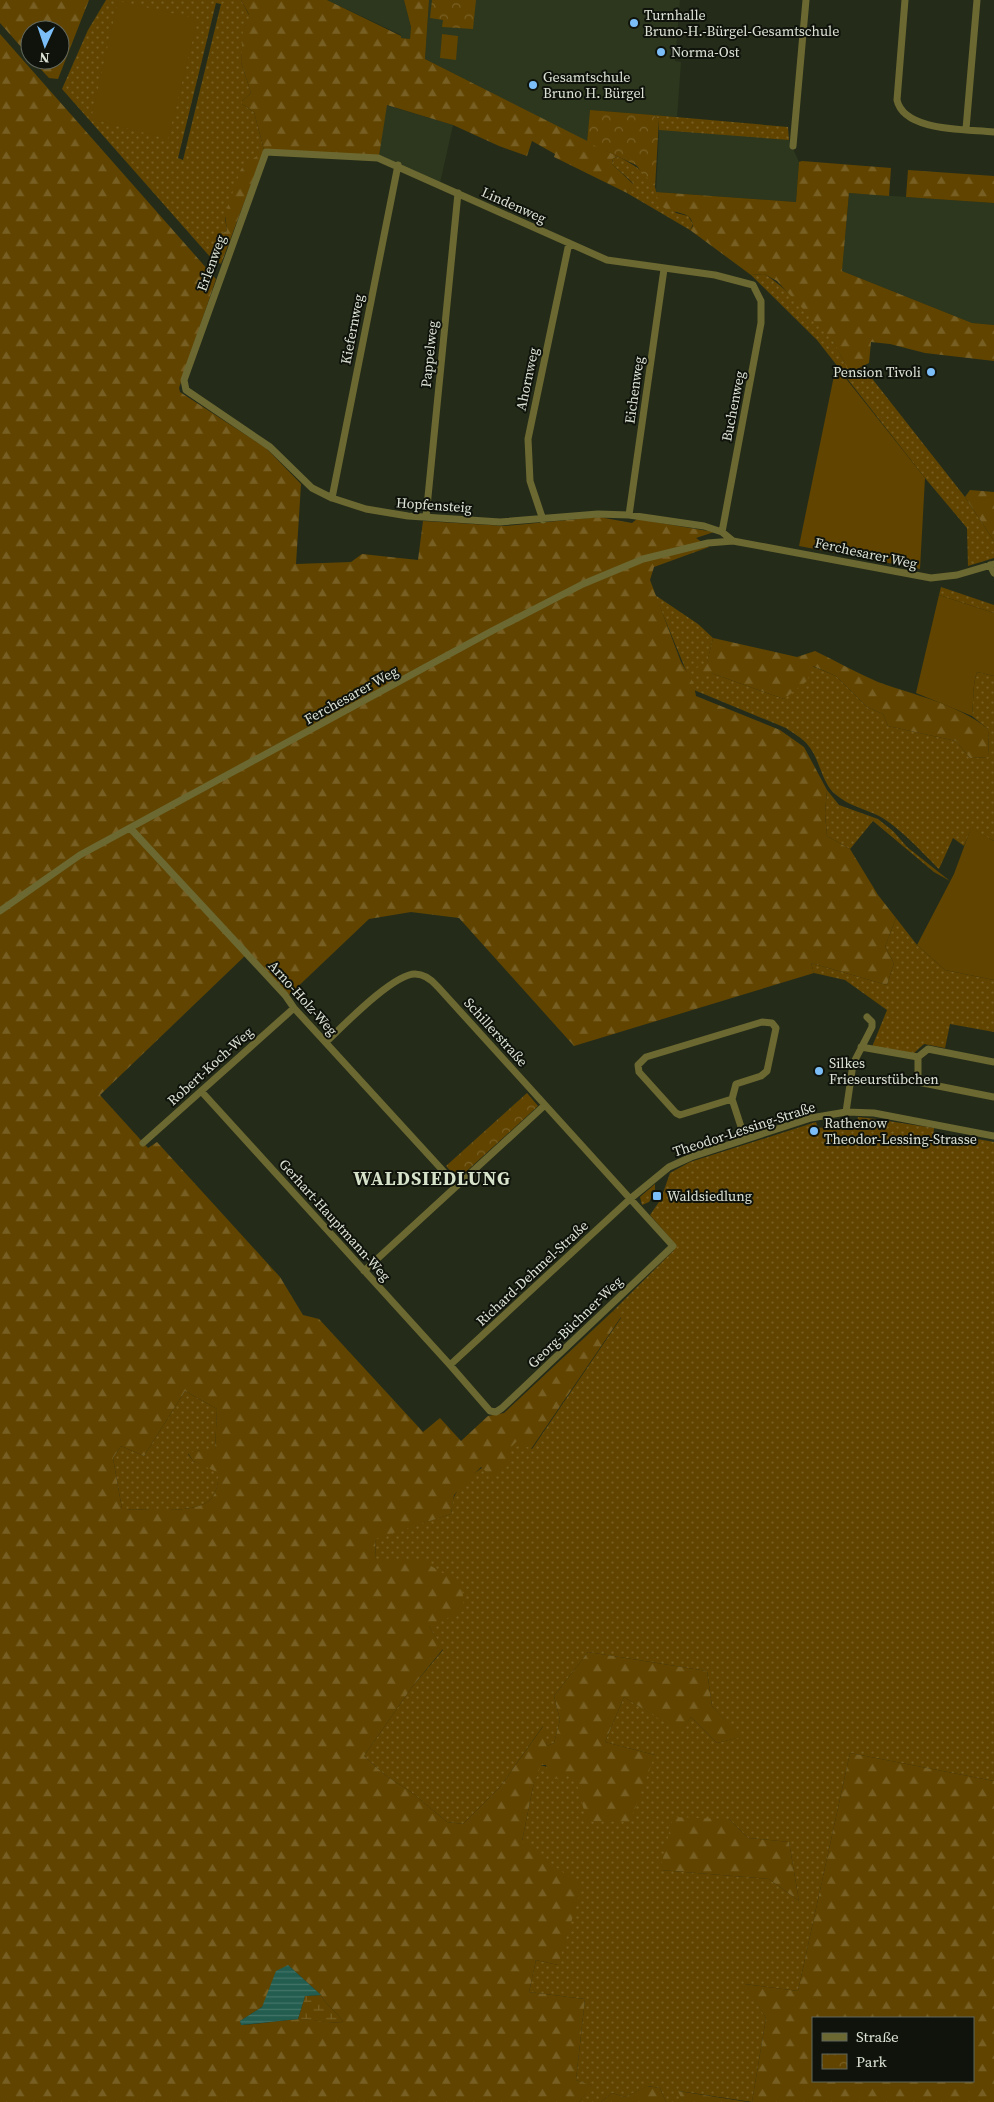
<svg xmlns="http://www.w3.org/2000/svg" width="994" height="2102" viewBox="0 0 994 2102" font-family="'Source Serif 4',serif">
<defs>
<pattern id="grass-dots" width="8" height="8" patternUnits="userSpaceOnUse" patternTransform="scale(1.25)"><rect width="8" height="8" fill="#614400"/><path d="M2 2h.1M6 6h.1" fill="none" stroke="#775f24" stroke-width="1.8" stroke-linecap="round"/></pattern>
<pattern id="forest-firs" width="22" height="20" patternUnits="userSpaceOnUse" patternTransform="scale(1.25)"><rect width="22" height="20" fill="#614400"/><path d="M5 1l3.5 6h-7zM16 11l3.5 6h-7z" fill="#775f24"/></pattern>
<pattern id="wetland-marsh" width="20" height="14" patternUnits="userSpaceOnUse" patternTransform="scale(1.25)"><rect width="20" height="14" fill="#614400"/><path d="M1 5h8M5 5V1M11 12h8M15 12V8" fill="none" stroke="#775f24"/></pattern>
<pattern id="park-crowns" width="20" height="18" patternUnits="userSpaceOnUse" patternTransform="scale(1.25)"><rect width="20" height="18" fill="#614400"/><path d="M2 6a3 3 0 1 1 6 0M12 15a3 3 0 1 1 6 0" fill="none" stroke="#775f24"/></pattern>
<pattern id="water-rules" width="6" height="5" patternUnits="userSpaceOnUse" patternTransform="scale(1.25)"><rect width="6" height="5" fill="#235d4f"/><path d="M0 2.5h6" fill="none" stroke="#427468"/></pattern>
</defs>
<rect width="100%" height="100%" fill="#242c19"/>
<path fill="#2c371e" d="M327 0H404L411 27 410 39 401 38V35Z
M429 0H680L675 61 681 62 677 117 590 110 587 142 425 59Z
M386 105 453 125 440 183 379 156Z
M672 129 789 140 799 162 796 202 656 192 659 130Z
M849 193 994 203V325L972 323 842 271Z"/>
<path fill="url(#grass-dots)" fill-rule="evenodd" d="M106 0H241L250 17 249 23 245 26 241 62 251 93 242 101V104L254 112 264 150 225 218 227 231 217 235 214 248 221 264 212 259 62 89 88 30ZM216 3 221 4 183 160 178 158Z
M653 115 788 127 789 140 659 130V119Z
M619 157C632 164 655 176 656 192L676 213 688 216 693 224 690 230 627 193 633 183 612 164 613 158Z
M764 274C781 283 823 325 834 342 841 352 842 365 853 371L863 367 965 497 994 541V558L968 566 967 528 925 478 817 340 751 275Z
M941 587 994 605V613L939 595Z
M655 595 698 624 713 638 707 663 711 673 784 699 812 666 836 676 867 707 883 714 888 726 956 741 970 758 989 757 988 729 972 716C974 701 972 686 977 672L994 676V841L971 829 964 846 953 838 939 869C923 853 898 826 879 816 863 808 849 806 835 794 821 782 820 758 807 744 802 738 793 733 786 728L694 690Z
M827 790 839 805 878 819 893 831 907 847 950 881 934 872 873 821 850 849 827 836 825 813Z
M896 918 917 945 945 970 994 980V1032L950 1024 945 1048 924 1044 914 1053 872 1047 887 1010 845 980 814 973 811 963 887 985 894 963 885 947Z
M858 1117 876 1119V1125L886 1127 888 1121 934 1128 933 1140 962 1146 966 1137 994 1142V1781L850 1753 798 1991 745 1984 766 2018 752 2102 679 2091 683 2102H666L660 2088 648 2086 625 2097 612 2093 601 2102H579L592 2086 576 2080 585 1999 529 1992 536 1960 558 1965 522 1841 533 1787 540 1765 574 1774 655 1755 605 1742 624 1697 680 1731 691 1717 717 1743 740 1737 712 1706 707 1671 588 1652 554 1696 560 1720 554 1743 547 1746 543 1726 500 1787 463 1824 447 1822 411 1792 385 1775 364 1756 412 1687 443 1650 429 1626 423 1561H376L375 1538 451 1514C452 1509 452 1500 455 1495 469 1470 499 1461 517 1440L532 1449 621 1318 613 1311 674 1250 670 1238 650 1215 661 1199 670 1173 690 1162 816 1122 818 1128 857 1124ZM729 1819 748 1838 789 1842 799 1901 769 1879 660 1870Z
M655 1184V1191L649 1202 642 1205 640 1197Z
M185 1391 217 1409 215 1451 200 1450 188 1454 193 1461 220 1472C218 1480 217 1493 211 1499 196 1515 144 1509 122 1509L113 1458 121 1446 144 1456Z"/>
<path fill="url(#forest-firs)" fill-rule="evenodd" d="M0 0H89L58 79 49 78 32 60H60V30H30V57L0 23Z
M241 0H327L401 36V38L410 39 411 27 404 0H429L425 59 619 157 613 158 612 164 633 184 627 193 554 157 555 154 532 141 527 156 499 146 453 125 387 105 379 156 264 150 221 264 214 248 217 235 227 231 225 214 241 169 264 150 254 112 242 104V101L251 93 241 62 243 29C254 15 249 16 241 0Z
M0 34 216 279 179 388 180 392 266 448 301 484 296 564 351 562 362 554 418 560 423 521 505 526 599 517 632 523 637 519 714 532 696 538 709 547 654 567 650 580 681 662 693 682 696 696 780 730 804 747 827 790 825 813 827 836 850 849 878 895 896 918 885 947 894 963 887 985 811 963 814 973 574 1046 459 918 411 912 369 919 289 995 249 952 100 1095 148 1148 157 1142 280 1277 303 1315 319 1319 423 1432 440 1418 461 1441 488 1416 504 1413 613 1311 621 1317 531 1449 517 1441 507 1451 511 1464 492 1477 481 1467 454 1495 451 1514 375 1539 376 1560 423 1561 462 1585 464 1611 429 1626 443 1649 412 1687 364 1756 385 1775 411 1792 447 1822 463 1824 500 1787 544 1725 547 1746 554 1743 560 1720 554 1696 588 1652 707 1671 712 1706 741 1737 717 1743 691 1717 680 1732 624 1697 605 1742 655 1755 630 1822 587 1821 574 1774 550 1780 546 1765H541L533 1787 522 1841 582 1887 558 1965 536 1960 529 1992 585 1999 576 2080 593 2086 579 2102H0ZM185 1391 217 1409 215 1450H200L188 1453 193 1461 219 1473C218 1480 217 1493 211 1499 196 1515 144 1509 122 1509L113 1458 121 1446 144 1456ZM288 1965 321 1995C326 2006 337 2011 343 2022 329 2024 315 2019 300 2019 280 2020 261 2024 241 2025L240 2021 262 2007Z
M802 161 891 168 889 196 849 193 842 271 972 323 994 325V361L925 353 890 344 871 342 869 363 853 371 847 368 834 342 777 281 764 274 751 275 690 230 693 226C692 208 669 216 660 204 658 201 657 196 656 192L796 202 799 162Z
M908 170 994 176V203L906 197Z
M970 490 994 492V541L965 497Z
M713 638 797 657 815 651C836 661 857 673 878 682 916 696 956 703 988 729L989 757 970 758 956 741 888 726 883 714 867 707 836 676 813 666 807 681 784 699 711 673 699 678 695 669 707 662Z
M850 1753 994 1781V2102H752L766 2018 744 1984 798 1991ZM813 2018H973V2081H813Z
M673 1817 729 1819 748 1838 789 1842 799 1901 769 1879 660 1870Z
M647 2086 660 2088 666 2102H601L612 2093 625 2097Z
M678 2091 748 2102H683Z"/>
<path fill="url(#wetland-marsh)" d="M321 1995C326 2006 337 2011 343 2022 328 2024 313 2019 298 2019L305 1996Z"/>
<path fill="url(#park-crowns)" d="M432 0H476L473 29 442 27 443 20 430 18Z
M590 110 653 115 659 119 655 187 636 165 587 142Z
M527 1093 538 1106 458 1179 446 1166Z"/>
<path fill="#614400" d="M118 1 198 19 168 139 91 119Z
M442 34 458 36 456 60 440 58Z
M836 366 925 478 920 569 799 546Z
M939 595 994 613V676L977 672C972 686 974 701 972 716L916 693Z
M971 828 994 841V980L945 970 917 945 954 874Z"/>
<path fill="url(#water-rules)" d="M288 1965 321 1995 305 1996 298 2019 241 2025 240 2021 262 2007 276 1971Z"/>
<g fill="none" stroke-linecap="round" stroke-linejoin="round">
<path stroke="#6c6831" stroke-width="7" d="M905 0 897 100C904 132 967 129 994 132
M966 129 977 0
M793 146 806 0
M332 498 398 165
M629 515 664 269
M426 517 458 193
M543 520 530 481 528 439 569 243
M722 532 761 323V301L753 285 715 275 607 260 378 158 266 152 184 380 186 390 270 447 312 488 332 498 366 509 408 516 500 522 598 514 629 515 704 526 722 532 733 541
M990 565 994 573
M131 829 285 995 294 1008 457 1186
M0 911 80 855 490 632 583 584 643 559 708 543 733 541 931 578 957 575 994 564
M861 1047 918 1057 928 1049 994 1062
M918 1057V1082L994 1097
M201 1091 450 1365 490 1411 496 1412 502 1408 673 1246 438 987C432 980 424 974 415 974 393 974 343 1026 326 1042
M732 1099 680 1115 676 1113 639 1072 638 1065 646 1057 762 1022 772 1023 776 1028 767 1071 761 1076 736 1084 732 1099 745 1139
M846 1112 853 1064 872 1027V1022L867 1017
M143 1143 294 1008
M364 1271 545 1105
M450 1365 630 1199 669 1167 691 1157 811 1118 846 1112 874 1113 994 1136"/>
</g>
<g fill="#7bbef8" stroke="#0f130b" stroke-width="2">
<circle cx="634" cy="23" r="5"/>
<circle cx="661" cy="52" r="5"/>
<circle cx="533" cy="85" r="5"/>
<circle cx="931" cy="372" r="5"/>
<circle cx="819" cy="1071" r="5"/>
<circle cx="814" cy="1131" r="5"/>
<rect x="652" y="1191" width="10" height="10" rx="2.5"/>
</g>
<g text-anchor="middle" stroke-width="4" stroke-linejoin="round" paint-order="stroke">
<g font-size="14" fill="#dde3d6" stroke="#0f130b" text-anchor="start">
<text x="644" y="20">Turnhalle<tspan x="644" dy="16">Bruno-H.-Bürgel-Gesamtschule</tspan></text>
<text x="671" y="57">Norma-Ost</text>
<text x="543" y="82">Gesamtschule<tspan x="543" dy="16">Bruno H. Bürgel</tspan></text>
<text x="921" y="377" text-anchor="end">Pension Tivoli</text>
<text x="829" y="1068">Silkes<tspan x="829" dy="16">Frieseurstübchen</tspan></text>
<text x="824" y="1128">Rathenow<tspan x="824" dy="16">Theodor-Lessing-Strasse</tspan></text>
<text x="667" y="1201">Waldsiedlung</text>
</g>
<g font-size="14" fill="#dde3d6" stroke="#0f130b">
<text transform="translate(514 205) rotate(24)" y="5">Lindenweg</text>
<text transform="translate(211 263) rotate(-70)" y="5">Erlenweg</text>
<text transform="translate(352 329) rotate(-79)" y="5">Kiefernweg</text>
<text transform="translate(429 354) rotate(-84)" y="5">Pappelweg</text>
<text transform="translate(527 379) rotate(-78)" y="5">Ahornweg</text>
<text transform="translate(634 390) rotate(-82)" y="5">Eichenweg</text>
<text transform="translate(733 406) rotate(-79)" y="5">Buchenweg</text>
<text transform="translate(434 505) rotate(4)" y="5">Hopfensteig</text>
<text transform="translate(866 553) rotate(12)" y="5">Ferchesarer Weg</text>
<text transform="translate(351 695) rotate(-29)" y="5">Ferchesarer Weg</text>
<text transform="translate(303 998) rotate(48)" y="5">Arno-Holz-Weg</text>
<text transform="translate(496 1032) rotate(48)" y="5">Schillerstraße</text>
<text transform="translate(210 1066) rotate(-42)" y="5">Robert-Koch-Weg</text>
<text transform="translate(744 1129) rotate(-18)" y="5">Theodor-Lessing-Straße</text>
<text transform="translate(335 1220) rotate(48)" y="5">Gerhart-Hauptmann-Weg</text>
<text transform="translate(532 1273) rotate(-43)" y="5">Richard-Dehmel-Straße</text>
<text transform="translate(575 1322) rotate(-44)" y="5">Georg-Büchner-Weg</text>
</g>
<g font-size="19" font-weight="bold" letter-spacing="1" fill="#d6e2ca" stroke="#0f130b">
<text x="432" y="1185">WALDSIEDLUNG</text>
</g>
</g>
<rect x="812" y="2017" width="162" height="65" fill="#0f130b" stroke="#61665c"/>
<rect x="822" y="2033" width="25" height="8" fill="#6c6831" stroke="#61665c"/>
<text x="856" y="2042" font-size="15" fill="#dde3d6">Straße</text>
<rect x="822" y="2054" width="25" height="15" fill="url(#park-crowns)" stroke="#61665c"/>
<text x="856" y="2067" font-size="15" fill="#dde3d6">Park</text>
<g transform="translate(45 45) rotate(183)"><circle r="24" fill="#0f130b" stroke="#61665c"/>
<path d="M0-4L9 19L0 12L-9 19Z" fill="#7bbef8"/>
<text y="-8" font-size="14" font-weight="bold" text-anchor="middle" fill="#dde3d6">N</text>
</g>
</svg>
